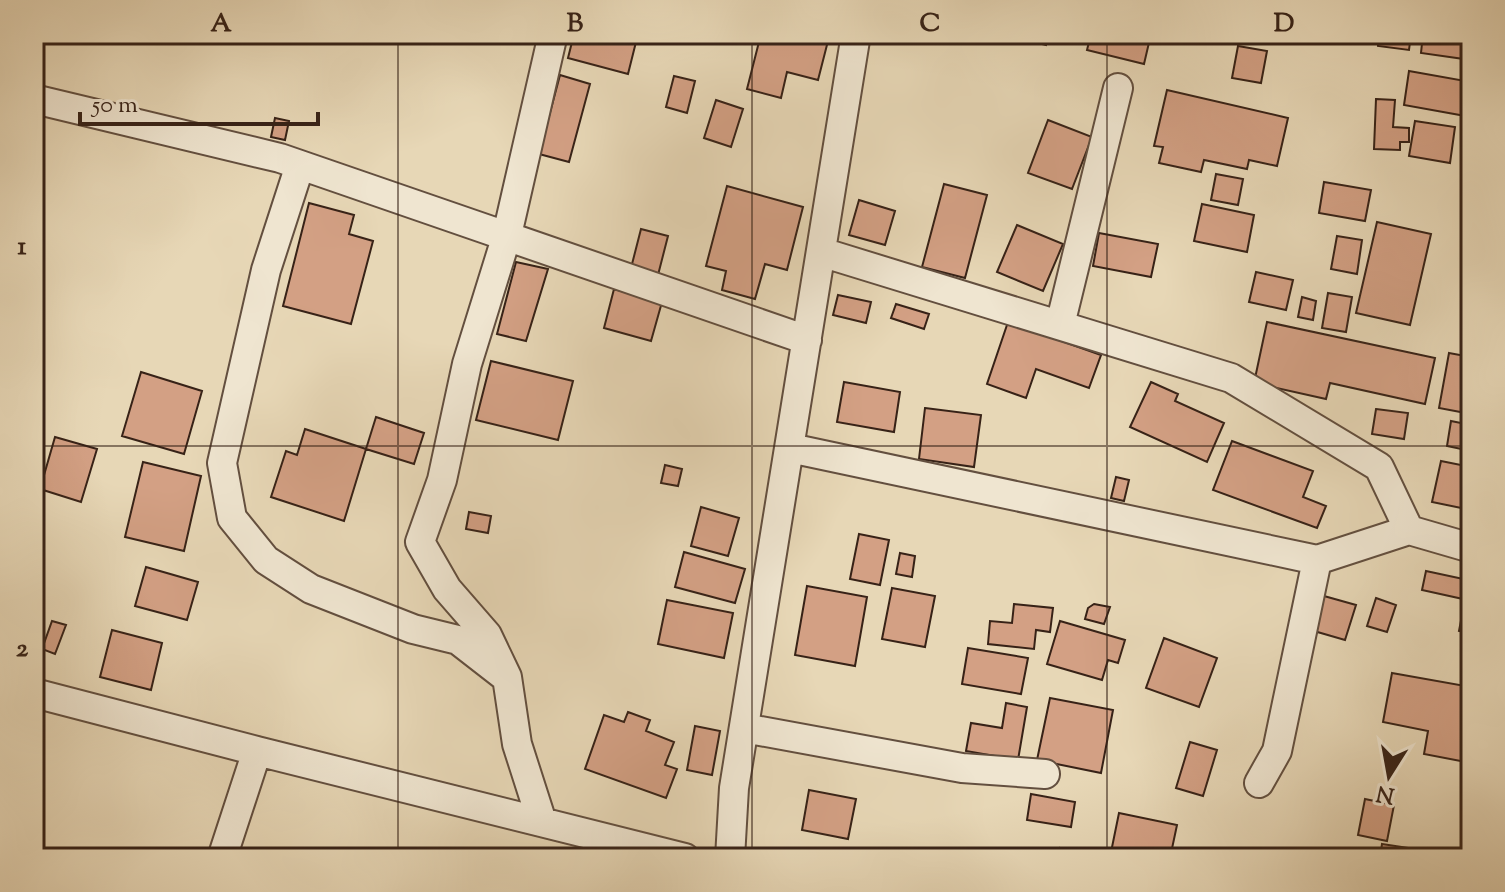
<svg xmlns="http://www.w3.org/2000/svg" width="1505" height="892" viewBox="0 0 1505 892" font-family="'Sorts Mill Goudy',serif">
<rect width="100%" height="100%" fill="#e7d7b6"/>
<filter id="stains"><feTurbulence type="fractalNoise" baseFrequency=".0025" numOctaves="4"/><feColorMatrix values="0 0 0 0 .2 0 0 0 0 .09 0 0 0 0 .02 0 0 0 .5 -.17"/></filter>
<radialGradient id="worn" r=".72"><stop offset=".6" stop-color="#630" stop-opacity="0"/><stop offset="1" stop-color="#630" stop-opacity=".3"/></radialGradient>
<path fill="#d3a084" stroke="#372217" stroke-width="2" d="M574 34H621L637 38 628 74 568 58Z
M761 34H816L829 37 818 80 787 72 781 98 747 89Z
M1002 34H1048L1046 45Z
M1091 34H1151L1144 64 1087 50Z
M1379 34H1411L1409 50 1378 46Z
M1423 34H1471V60L1421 53Z
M1238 46 1267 51 1261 83 1232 78Z
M1409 71 1471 82V117L1404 105Z
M560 75 590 84 569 162 539 154Z
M674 76 695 81 687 113 666 107Z
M1167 90 1288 118 1277 166 1249 160 1247 169 1204 160 1201 172 1159 163 1163 147 1154 146Z
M1376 99 1395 100 1393 127 1409 128V142H1400V150L1374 149Z
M716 100 743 109 731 147 704 138Z
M275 118 289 121 285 140 271 137Z
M1048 120 1092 137 1072 189 1028 173Z
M1415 121 1455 127 1450 163 1409 156Z
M1216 174 1243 179 1238 205 1211 200Z
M1324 182 1371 190 1365 221 1319 213Z
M944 184 987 195 965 278 922 267Z
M727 186 803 207 787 270 765 264 755 299 722 290 726 271 706 266Z
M859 200 895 211 885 245 849 235Z
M309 203 354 215 349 234 373 241 351 324 283 306Z
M1202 204 1254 215 1247 252 1194 241Z
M1377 222 1431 234 1410 325 1356 313Z
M1017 225 1063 244 1043 291 997 272Z
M641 229 668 236 658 275 631 268Z
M1099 233 1158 244 1151 277 1093 266Z
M1337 236 1362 240 1357 274 1331 269Z
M516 262 548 269 526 341 497 334Z
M1256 272 1293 280 1286 310 1249 302Z
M614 289 662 302 651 341 604 328Z
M1328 293 1352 297 1346 332 1322 328Z
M838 295 871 302 866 323 833 315Z
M1302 297 1316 301 1313 320 1298 317Z
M896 304 929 314 924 329 891 318Z
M1008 322 1101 355 1089 388 1036 369 1026 398 987 384Z
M1267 322 1435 358 1425 404 1330 383 1326 399 1254 383Z
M1449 353 1471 357V414L1439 408Z
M491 361 573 381 558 440 476 420Z
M141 372 202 391 184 454 122 436Z
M844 382 900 392 894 432 837 422Z
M1151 382 1178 394 1175 401 1224 423 1207 462 1130 427Z
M925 408 981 415 974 467 919 459Z
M1376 409 1408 413 1404 439 1372 434Z
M376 417 424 433 414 464 366 449Z
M1451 421 1471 425V451L1447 446Z
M305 429 366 449 344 521 271 497 286 451 297 455Z
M55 437 97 449 81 502 40 489Z
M1232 441 1313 471 1303 497 1326 506 1317 528 1213 490Z
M1441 461 1471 467V510L1432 502Z
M143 462 201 476 184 551 125 537Z
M665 465 682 469 678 486 661 483Z
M1116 477 1129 480 1124 501 1111 498Z
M701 507 739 518 728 556 691 546Z
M469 512 491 516 488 533 466 529Z
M859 534 889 540 880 585 850 579Z
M684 552 745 569 735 603 675 587Z
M900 553 915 556 912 577 896 574Z
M146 567 198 582 187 620 135 606Z
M1426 571 1468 580 1463 599 1422 590Z
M807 586 867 597 855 666 795 655Z
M892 588 935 596 925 647 882 639Z
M1324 596 1356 605 1345 640 1314 631Z
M1376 598 1396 605 1387 632 1367 626Z
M667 600 733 613 724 658 658 644Z
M1465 600 1471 601V633L1459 631Z
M1014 604 1053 608 1050 632 1036 630 1034 649 988 644 990 621 1012 623Z
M1094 604 1110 607 1104 624 1085 619 1088 608Z
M52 621 66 625 55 654 42 649Z
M1060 621 1125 640 1118 663 1108 660 1102 680 1047 664Z
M112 630 162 643 151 690 100 677Z
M1164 638 1217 658 1199 707 1146 688Z
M968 648 1028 658 1021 694 962 684Z
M1392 673 1471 687V763L1424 754 1428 731 1383 722Z
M1050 698 1113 710 1101 773 1037 760Z
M1006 703 1027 707 1018 760 966 751 971 723 1002 728Z
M628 712 650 720 646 731 674 742 665 765 677 769 666 798 585 769 604 715 624 722Z
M695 726 720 731 712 775 687 770Z
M1190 742 1217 750 1203 796 1176 788Z
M809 790 856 799 848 839 802 830Z
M1031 794 1075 802 1071 827 1027 820Z
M1365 799 1394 805 1387 841 1358 835Z
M1119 813 1177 825 1170 858 1110 857Z
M1382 844 1409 848 1408 858H1380Z
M1060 848 1095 853V858H1059Z"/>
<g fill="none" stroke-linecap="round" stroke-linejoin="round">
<g stroke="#634f3f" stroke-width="32">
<path id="minor" d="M34 99 280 158 807 340
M300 165 266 270 222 463 232 518 266 560 311 589 413 629 458 640 503 675
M821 252 1231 378 1379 467 1409 530
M1060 325 1118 88
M790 448 1317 560
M34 693 257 751
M744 728 962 768 1045 774
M1259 783 1277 751 1317 560 1409 530 1471 548
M542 822 517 744 507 677 487 635 447 589 420 542 442 480 467 364 507 235 553 34
M222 858 257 751 685 858
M730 858 734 788 856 34"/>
</g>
<use href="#minor" stroke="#efe5d0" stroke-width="28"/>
</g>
<path fill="none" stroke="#372217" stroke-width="2" stroke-opacity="0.55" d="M398 34V858M752 34V858M1107 34V858M34 446H1471"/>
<rect width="1505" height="892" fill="none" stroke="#e7d7b6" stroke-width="88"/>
<g transform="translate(1389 776) rotate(191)" stroke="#efe5d0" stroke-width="6" paint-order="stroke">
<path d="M0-6L14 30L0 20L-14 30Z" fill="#372217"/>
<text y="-12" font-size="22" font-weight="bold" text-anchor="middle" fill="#372217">N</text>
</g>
<path d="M80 112v12h238v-12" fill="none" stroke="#372217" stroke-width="4"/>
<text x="92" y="112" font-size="24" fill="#372217" stroke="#efe5d0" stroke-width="6" paint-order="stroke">50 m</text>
<rect x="44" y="44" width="1417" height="804" fill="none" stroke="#372217" stroke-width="3"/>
<g font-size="26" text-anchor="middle" font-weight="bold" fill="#372217">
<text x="221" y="31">A</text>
<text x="575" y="31">B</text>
<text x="930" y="31">C</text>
<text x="1284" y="31">D</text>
<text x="22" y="254">1</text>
<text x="22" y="656">2</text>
</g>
<rect width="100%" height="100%" filter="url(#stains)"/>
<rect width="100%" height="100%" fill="url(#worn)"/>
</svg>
